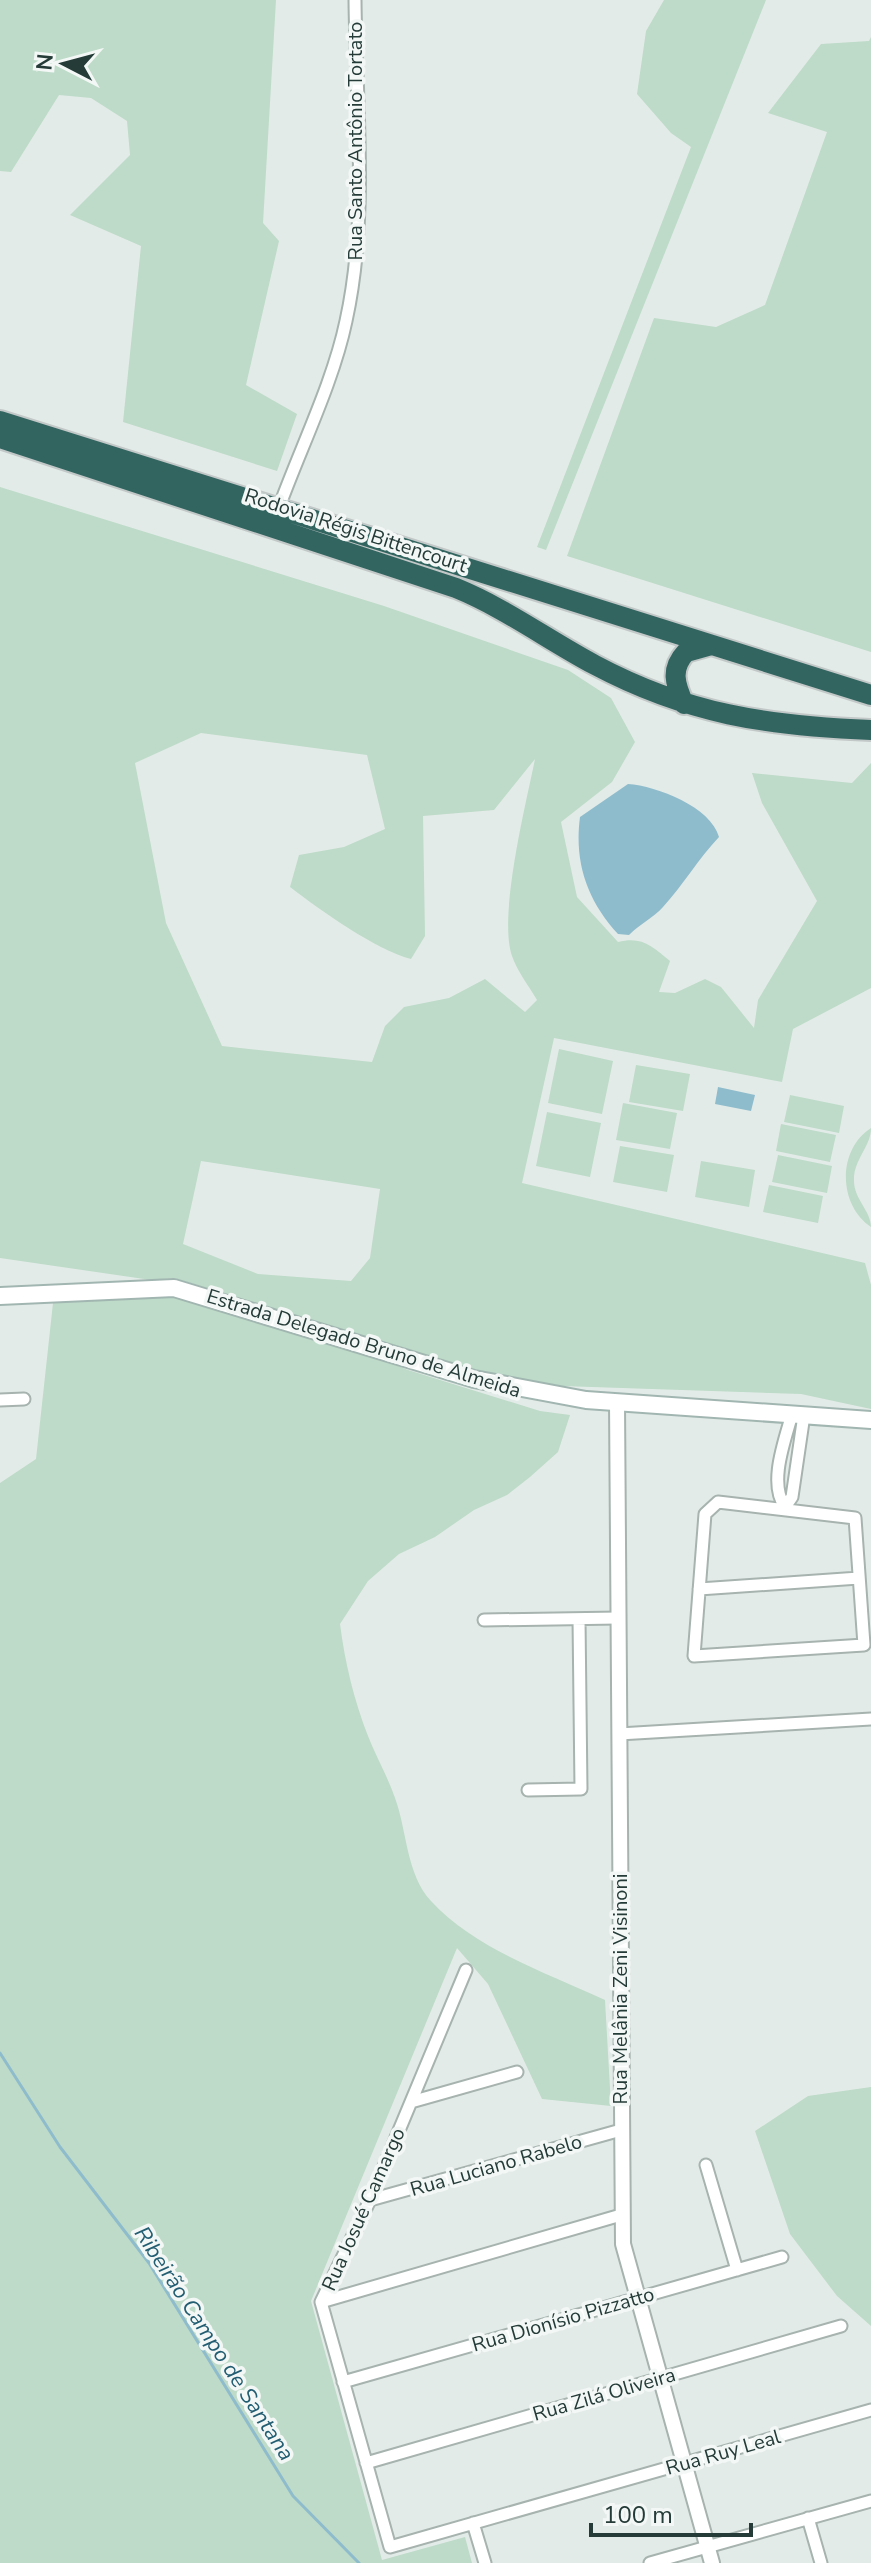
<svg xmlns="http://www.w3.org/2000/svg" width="871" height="2563" viewBox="0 0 871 2563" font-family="'Nunito Sans',sans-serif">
<rect width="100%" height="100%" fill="#e3ebe8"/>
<path fill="#bddbc8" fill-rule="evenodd" d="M0 0H276L263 223 279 241 246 385 297 414 277 471 123 422 141 246 70 215 130 155 127 121 91 98 59 95 11 172 0 171Z
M664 0H766L546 550 537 547 691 147 671 133 637 94 646 31Z
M871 37V652L567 556 654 318 716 327 765 305 827 132 768 113 821 44 869 41Z
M0 487 384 606 568 670 611 698 635 742 612 782 561 822 577 897 618 942C642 936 652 946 670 961L659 992 675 993 705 979 721 987 754 1028 758 1000 817 901 762 803 752 773 852 783 871 763V988L793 1029 782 1082 554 1038 522 1183 865 1263 871 1285V1409L801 1394 562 1386 492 1376 174 1278 151 1280 0 1258ZM201 733 367 755 385 829 344 847 299 855 290 887C320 910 376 950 411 959L425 936 423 816 494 810 535 759C526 804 498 915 512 956 517 971 529 986 537 1000L525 1012 485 979 449 998 404 1007 385 1026 372 1062 222 1046 166 923 135 763ZM201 1161 380 1189 370 1258 351 1281 258 1274 183 1244Z
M559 1049 613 1061 602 1114 548 1103Z
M636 1065 690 1074 683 1111 629 1102Z
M790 1095 844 1106 839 1133 784 1122Z
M623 1103 677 1113 670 1149 616 1140Z
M547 1112 601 1123 590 1177 536 1166Z
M781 1124 836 1135 830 1162 776 1151Z
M871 1128C871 1147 853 1160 854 1181 854 1199 871 1211 871 1227 838 1205 837 1150 871 1128Z
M620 1146 674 1155 667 1192 613 1182Z
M778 1155 832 1166 827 1193 772 1182Z
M701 1161 755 1170 749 1207 695 1197Z
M769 1185 823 1196 818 1223 763 1212Z
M176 1293 332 1340 408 1370 540 1411 570 1415 558 1452 530 1477 507 1495 474 1510 435 1537 399 1554 368 1581 340 1624C345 1663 354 1700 368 1736 376 1757 388 1777 395 1798 407 1830 406 1874 431 1901 475 1949 547 1973 605 2000L611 2106 542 2099 488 1984 457 1948 311 2301 382 2560 465 2537 472 2563H0V1483L36 1459 53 1303Z
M871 2087V2326L837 2296 790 2234 755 2131 808 2096Z"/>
<path fill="#8fbccc" d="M628 784C657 786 711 807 719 837 698 859 684 884 663 907 653 918 640 924 629 935L618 934C587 900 574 862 580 817Z
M718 1087 755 1095 751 1111 715 1104Z"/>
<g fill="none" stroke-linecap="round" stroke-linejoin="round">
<path stroke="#8fbccc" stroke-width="3" d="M0 2053 60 2147 149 2263 293 2496 359 2563"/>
<g stroke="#a6b3af" stroke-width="15">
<path id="minor" d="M278 510C300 449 333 383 346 321 369 217 356 106 355 0
M0 1400 24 1399
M792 1414C785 1440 768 1483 785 1507L792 1497 804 1415
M718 1502 855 1518 864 1645 694 1656 705 1514Z
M699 1589 859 1578
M484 1620 618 1618
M619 1734 871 1719
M528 1790 581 1789 579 1619
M466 1970 370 2200 321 2302 390 2547 871 2410
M411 2102 517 2072
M706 2165 737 2270
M370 2200 621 2130
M321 2302 621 2215
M343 2382 782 2257
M366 2463 841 2326
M808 2518 821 2563
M473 2523 485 2563
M650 2563 871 2501"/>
</g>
<g stroke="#a6b3af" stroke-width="18">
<path id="tertiary" d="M617 1402 623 2244 712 2563"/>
</g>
<g stroke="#a2b6b1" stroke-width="20">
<path id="secondary" d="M0 1296 174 1288 474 1379 586 1400 871 1420"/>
</g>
<g stroke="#c2c8c7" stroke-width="24">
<path id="motorway" d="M0 421 871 695
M0 438 456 588C505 608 548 640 595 665 687 714 768 726 871 730
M684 704C675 684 670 669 686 652L711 645"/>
</g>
<use href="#minor" stroke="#fff" stroke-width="11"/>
<use href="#tertiary" stroke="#fff" stroke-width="14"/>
<use href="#secondary" stroke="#fff" stroke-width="16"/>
<use href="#motorway" stroke="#326560" stroke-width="20"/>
</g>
<g text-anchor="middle" stroke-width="7" stroke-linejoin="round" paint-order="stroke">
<g font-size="20" fill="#243b37" stroke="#f3f8f6">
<text transform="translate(355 141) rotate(-90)" y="7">Rua Santo Antônio Tortato</text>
<text transform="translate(356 530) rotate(18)" y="7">Rodovia Régis Bittencourt</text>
<text transform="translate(364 1343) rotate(17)" y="7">Estrada Delegado Bruno de Almeida</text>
<text transform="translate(620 1989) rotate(-90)" y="7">Rua Melânia Zeni Visinoni</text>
<text transform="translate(496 2165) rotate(-16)" y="7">Rua Luciano Rabelo</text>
<text transform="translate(363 2209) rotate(-66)" y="7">Rua Josué Camargo</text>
<text transform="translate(563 2319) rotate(-16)" y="7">Rua Dionísio Pizzatto</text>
<text transform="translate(604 2394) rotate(-16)" y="7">Rua Zilá Oliveira</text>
<text transform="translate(723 2452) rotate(-16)" y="7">Rua Ruy Leal</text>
</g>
<g font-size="22" font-style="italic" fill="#235d72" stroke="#f3f8f6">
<text transform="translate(215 2343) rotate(57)" y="8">Ribeirão Campo de Santana</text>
</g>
</g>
<g transform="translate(64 64) rotate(276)" stroke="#f3f8f6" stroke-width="6" paint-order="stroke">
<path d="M0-6L14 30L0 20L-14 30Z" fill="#243b37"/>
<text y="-12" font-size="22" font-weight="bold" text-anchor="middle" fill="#243b37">N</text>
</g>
<path d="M591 2523v12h160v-12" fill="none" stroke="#243b37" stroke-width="4"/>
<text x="603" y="2523" font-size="24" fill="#243b37" stroke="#f3f8f6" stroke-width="6" paint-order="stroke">100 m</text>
</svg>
